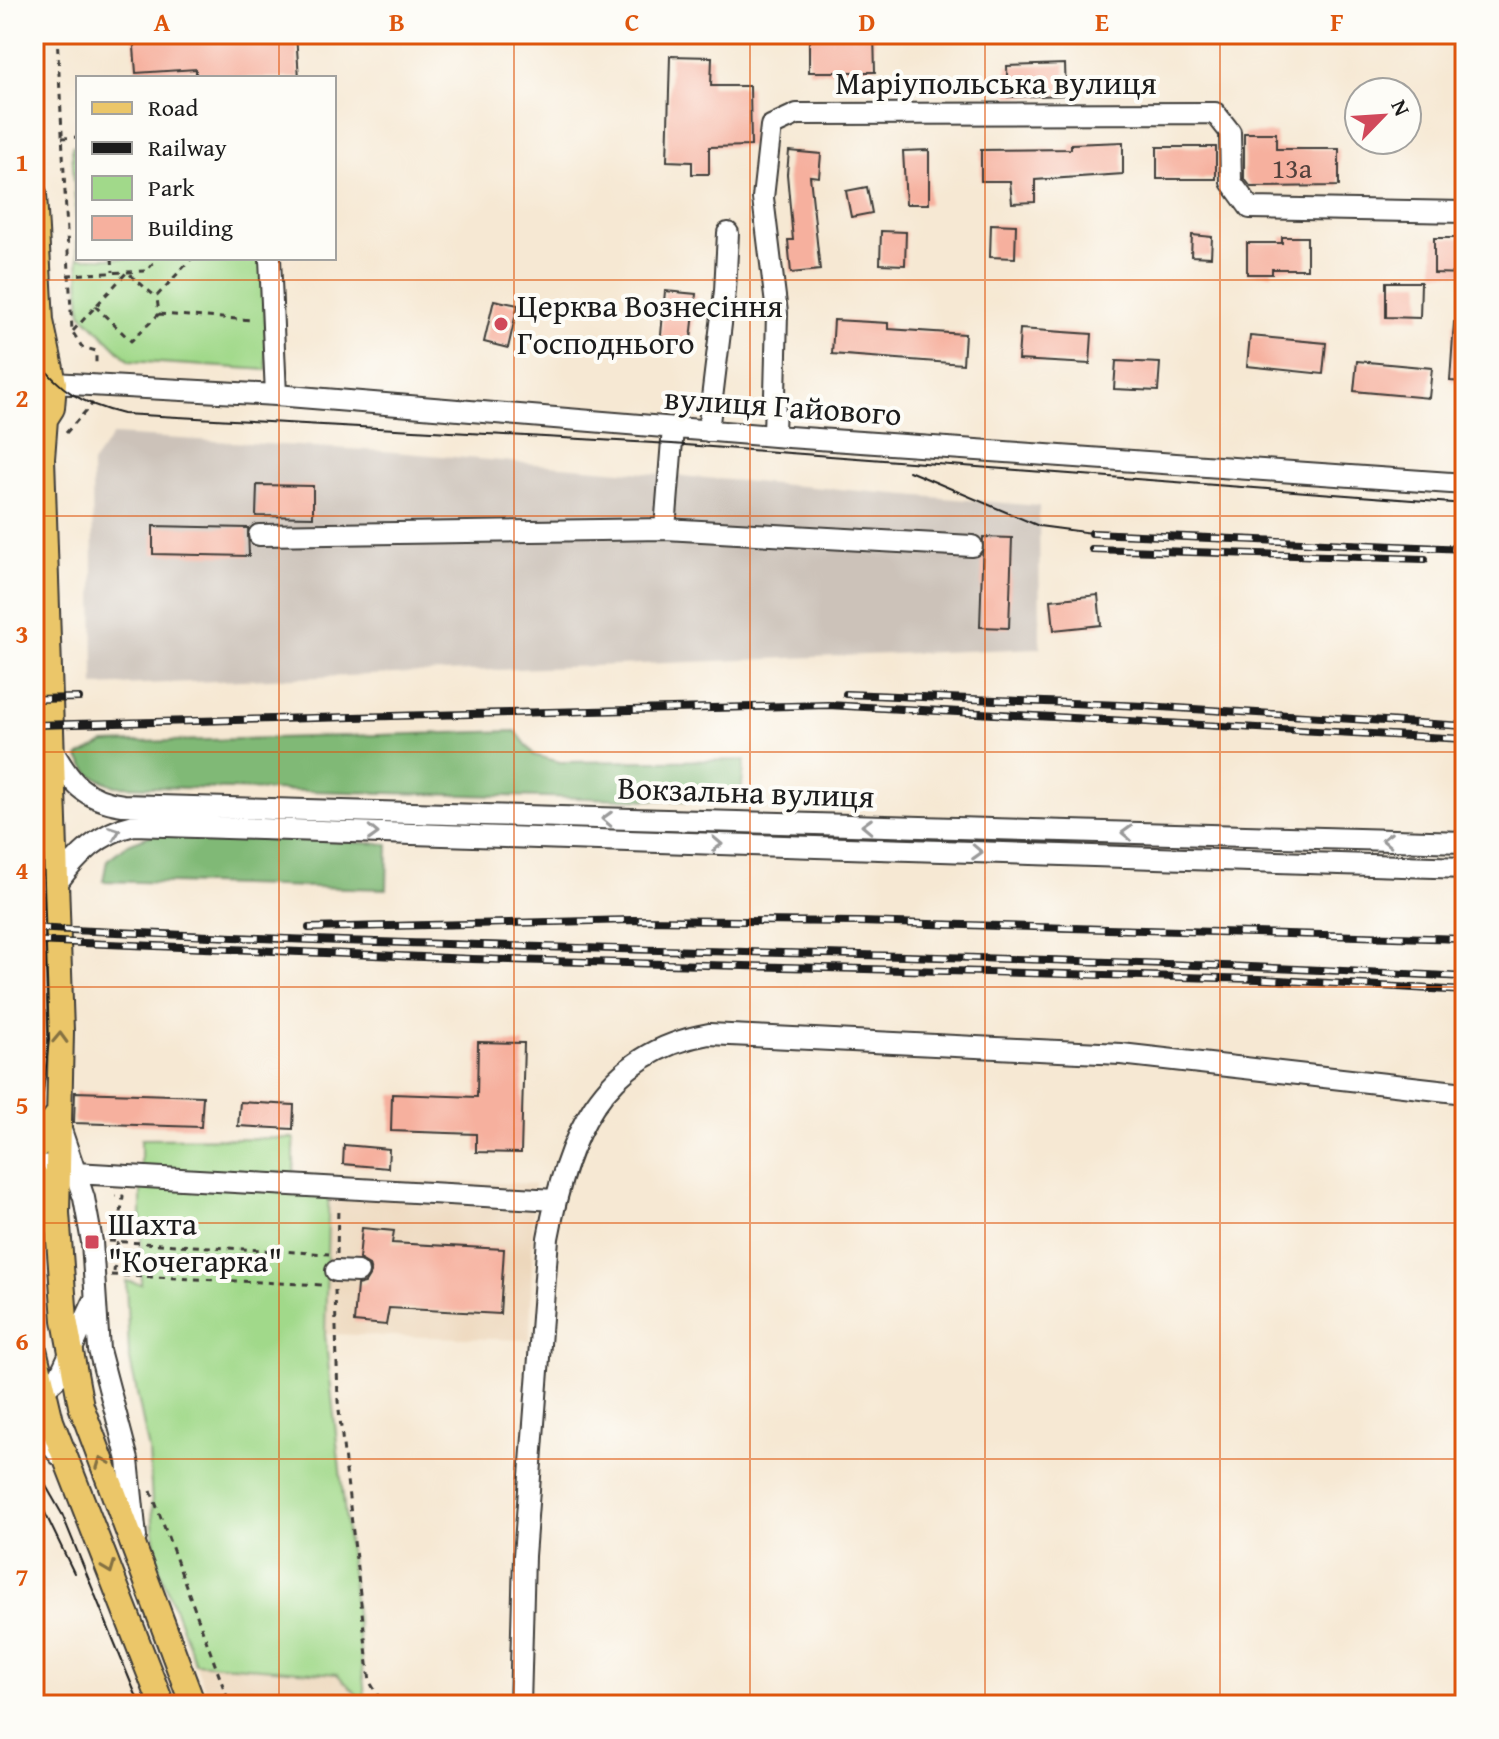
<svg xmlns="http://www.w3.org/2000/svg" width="1499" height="1739" viewBox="0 0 1499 1739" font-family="'Gentium Book Plus',serif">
<rect width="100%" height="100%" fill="#fdfcf7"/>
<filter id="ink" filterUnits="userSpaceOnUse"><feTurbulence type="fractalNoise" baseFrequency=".0125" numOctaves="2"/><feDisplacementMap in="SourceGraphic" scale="16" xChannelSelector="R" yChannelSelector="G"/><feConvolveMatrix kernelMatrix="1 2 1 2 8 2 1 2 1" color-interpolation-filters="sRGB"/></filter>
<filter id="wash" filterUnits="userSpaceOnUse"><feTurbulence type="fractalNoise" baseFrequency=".006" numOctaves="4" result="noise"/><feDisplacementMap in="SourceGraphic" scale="32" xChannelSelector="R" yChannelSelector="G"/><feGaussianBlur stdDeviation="1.8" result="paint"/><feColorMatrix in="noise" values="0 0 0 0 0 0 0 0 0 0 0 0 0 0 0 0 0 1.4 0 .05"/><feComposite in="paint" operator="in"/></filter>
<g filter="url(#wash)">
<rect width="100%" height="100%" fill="#f6e8d3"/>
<path fill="#edd7bb" d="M329 1178 534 1184 530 1340 325 1334Z
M195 1663 337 1674 367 1705H211Z"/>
<path fill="#ccc2b9" d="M113 435 382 451 1039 506 1040 648 94 686 92 464Z"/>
<path fill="#a1d98a" stroke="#5e7a53" stroke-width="2" d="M78 145V258H263L267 370 129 361 81 313 72 146Z
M294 1138V1174L329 1178 325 1334 366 1704 337 1674 195 1663 155 1557 149 1451 129 1355 126 1281 141 1284V1139Z"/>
<path fill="#80b976" stroke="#4e6a49" stroke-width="2" d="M516 731 534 755 560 762 745 760 740 802 115 786 91 775 78 757 104 743Z
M157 833 388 844 387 889 103 881 107 860 128 844Z"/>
<g id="blocks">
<path fill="#f6b09e" d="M133 34H296L299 78H196V69L136 73Z
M809 34H874L875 72H809Z
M670 56 712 57 711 86H750L751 146 709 147V174H692V162L667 161Z
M1065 64 1066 95 1008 97 1007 66Z
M1244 133H1276V149H1339V186L1251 187 1244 178Z
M1123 142V174L1035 180V202L1012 203 1010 181H981V150L1071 149V144Z
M1157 147H1216V179H1157Z
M929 150V204H906L903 151Z
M789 151 821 154 819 177 810 176 820 270 791 273 788 240H793L787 174Z
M867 187 872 213 851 217 846 191Z
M991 224 1016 225 1015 258 990 257Z
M881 231 906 232 905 265 880 264Z
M1192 235 1212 237 1211 257 1191 256Z
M1282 237H1307V269H1272V274H1247V243H1282Z
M1434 238H1465V274L1434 273Z
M1386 282H1421L1420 318 1386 317Z
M665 291 696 294 690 349 660 346Z
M494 300 518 305 508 348 484 342Z
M834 320 888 323V329L965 334 963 364 832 354Z
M1454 322 1465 323V382L1450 381Z
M1020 329 1092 334 1090 364 1018 360Z
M1250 336 1326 343 1323 374 1247 366Z
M1116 361 1160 363 1158 391 1114 389Z
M1357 361 1432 368 1429 398 1354 391Z
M257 485 313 486V517L256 516Z
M153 526 248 528 249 556 153 554Z
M983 537 1012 538 1009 628 980 627Z
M1098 595 1101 625 1054 630 1051 600Z
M478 1042 524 1043 521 1153 476 1152V1134L391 1131 392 1094 477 1097Z
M75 1092 203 1096 201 1127 74 1123Z
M240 1102 294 1105 293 1129 238 1126Z
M344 1145 389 1149 388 1168 343 1164Z
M362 1228 394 1231 392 1243 504 1249 500 1314 389 1308 386 1325 354 1322 357 1285 365 1283 371 1273 369 1265 359 1259Z"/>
</g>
</g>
<g filter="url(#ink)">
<use href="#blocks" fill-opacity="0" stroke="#3d3b37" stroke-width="2"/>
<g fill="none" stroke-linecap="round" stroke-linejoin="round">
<g stroke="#3d3b37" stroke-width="24">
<path id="minor" d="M270 258 276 395
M34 382 276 395 774 436 1465 484
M708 431 725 291 728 233
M774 436 777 313 763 198 771 126 797 114 1215 113 1230 132 1231 182 1250 208 1465 212
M665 529 673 428
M259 535 665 529 972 546
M52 749C70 782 84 800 123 805L1465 842
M57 883C78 855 99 833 134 825L1465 868
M61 1130 84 1198 92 1242 99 1350 128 1460 136 1537
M34 1163 75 1173 555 1200
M336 1271 358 1272
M34 1389 43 1390 60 1375 93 1303
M34 1424 59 1455
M520 1705 524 1556 548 1238C566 1141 599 1053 709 1034L1121 1054 1465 1093"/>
</g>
<g stroke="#3d3b37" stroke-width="28">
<path id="major" d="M34 194 41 321 54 383 52 408 45 419 42 458 61 1032 57 1213 65 1320 81 1406 193 1705
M34 1150 55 1118
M34 1174 54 1208
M34 1349 51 1421 162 1705"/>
</g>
<path stroke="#3d3b37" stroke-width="3" stroke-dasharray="6 6" stroke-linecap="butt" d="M57 34 72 331 82 347 96 351V368
M62 138 78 137
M112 258 113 272
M67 275 146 271 158 258
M95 306 131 341 159 314 157 298
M159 314 253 320
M73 331 127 272 156 297 192 258
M66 433 93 403
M109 1241 329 1254
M337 1254 338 1206
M114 1272 123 1196H115
M111 1275 323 1285
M335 1290 338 1401 370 1682 383 1705
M151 1491 230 1705"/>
<use href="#minor" stroke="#fff" stroke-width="20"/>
<use href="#major" stroke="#ebc669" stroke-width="24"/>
<path stroke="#1c1c1c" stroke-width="2" d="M34 356C60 391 82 404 123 414L672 444 1465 504
M909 471 1039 526 1092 533
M34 569 49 1040 43 1092 34 1116
M34 1465 62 1514 140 1705
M34 1490 74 1573"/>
<g stroke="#1c1c1c" stroke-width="8">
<path id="rail" d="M1092 533 1465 549
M1092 549 1425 559
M846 694 1145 706 1465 726
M34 699 79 698
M34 725 828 705 1465 739
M34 928C511 953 988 951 1465 977
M309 928 633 920 858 922 1465 939
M34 941 472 959 1259 979 1465 991"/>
</g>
<use href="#rail" stroke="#fdfcf7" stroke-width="5" stroke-dasharray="15" stroke-linecap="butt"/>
</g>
<defs><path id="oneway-chevron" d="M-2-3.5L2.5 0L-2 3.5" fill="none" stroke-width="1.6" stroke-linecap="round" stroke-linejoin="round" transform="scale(2)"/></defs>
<g stroke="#999">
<use href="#oneway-chevron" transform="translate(607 819) rotate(-178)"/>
<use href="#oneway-chevron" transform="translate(867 826) rotate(-178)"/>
<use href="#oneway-chevron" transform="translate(115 832) rotate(-21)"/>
<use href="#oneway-chevron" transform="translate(373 833) rotate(2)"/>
<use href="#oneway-chevron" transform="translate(1127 833) rotate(-178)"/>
<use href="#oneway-chevron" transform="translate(1387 840) rotate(-178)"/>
<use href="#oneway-chevron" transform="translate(717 844) rotate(2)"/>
<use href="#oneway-chevron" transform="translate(977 852) rotate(2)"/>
</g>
<g stroke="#847142">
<use href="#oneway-chevron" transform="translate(60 1038) rotate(-88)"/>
<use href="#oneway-chevron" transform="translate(102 1462) rotate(-111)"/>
<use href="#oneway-chevron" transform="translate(109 1568) rotate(69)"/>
</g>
</g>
<path fill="none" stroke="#de560d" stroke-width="2" stroke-opacity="0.55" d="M279 34V78M514 34V1705M750 34V1705M985 34V1705M1220 34V1705M279 258V1705M34 280H1465M34 516H1465M34 752H1465M34 987H1465M34 1223H1465M34 1459H1465"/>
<g fill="#d1495b" stroke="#fdfcf7" stroke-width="3">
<circle cx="501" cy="324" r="8"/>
<rect x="84" y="1234" width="16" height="16" rx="4"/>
</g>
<g text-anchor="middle" stroke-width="8" stroke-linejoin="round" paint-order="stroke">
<g font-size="28" fill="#52413c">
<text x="1292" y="178">13а</text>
</g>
<g font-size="32" fill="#1c1c1c" stroke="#fdfcf7">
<text x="996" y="94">Маріупольська вулиця</text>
<text transform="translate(783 406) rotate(4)" y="11">вулиця Гайового</text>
<text transform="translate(746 792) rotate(2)" y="11">Вокзальна вулиця</text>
</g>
<g font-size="32" fill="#1c1c1c" stroke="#fdfcf7" text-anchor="start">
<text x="517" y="317">Церква Вознесіння<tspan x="517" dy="37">Господнього</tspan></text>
<text x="108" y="1235">Шахта<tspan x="108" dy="37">"Кочегарка"</tspan></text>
</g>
</g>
<rect width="1499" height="1739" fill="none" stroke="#fdfcf7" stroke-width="88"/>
<rect x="76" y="76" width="260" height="184" fill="#fdfcf7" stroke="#a3a29f" stroke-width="2"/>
<rect x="92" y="102" width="40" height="12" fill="#ebc669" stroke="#a3a29f" stroke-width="2"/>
<text x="148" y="116" font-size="24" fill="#1c1c1c">Road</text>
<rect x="92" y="142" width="40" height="12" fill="#1c1c1c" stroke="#a3a29f" stroke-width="2"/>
<text x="148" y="156" font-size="24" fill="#1c1c1c">Railway</text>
<rect x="92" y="176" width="40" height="24" fill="#a1d98a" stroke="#a3a29f" stroke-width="2"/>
<text x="148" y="196" font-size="24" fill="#1c1c1c">Park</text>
<rect x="92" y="216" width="40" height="24" fill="#f6b09e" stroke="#a3a29f" stroke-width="2"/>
<text x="148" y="236" font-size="24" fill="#1c1c1c">Building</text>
<g transform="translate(1383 116) rotate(65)"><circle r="38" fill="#fdfcf7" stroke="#a3a29f" stroke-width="2"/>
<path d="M0-6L14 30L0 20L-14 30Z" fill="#d1495b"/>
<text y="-12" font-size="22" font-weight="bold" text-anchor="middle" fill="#1c1c1c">N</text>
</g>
<rect x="44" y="44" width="1411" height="1651" fill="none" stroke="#de560d" stroke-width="3"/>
<g font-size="26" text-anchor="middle" font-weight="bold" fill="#de560d">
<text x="162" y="31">A</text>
<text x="397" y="31">B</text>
<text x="632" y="31">C</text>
<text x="867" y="31">D</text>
<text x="1102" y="31">E</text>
<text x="1337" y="31">F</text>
<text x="22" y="171">1</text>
<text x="22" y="407">2</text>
<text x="22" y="643">3</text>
<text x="22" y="879">4</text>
<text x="22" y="1114">5</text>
<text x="22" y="1350">6</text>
<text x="22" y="1586">7</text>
</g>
</svg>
